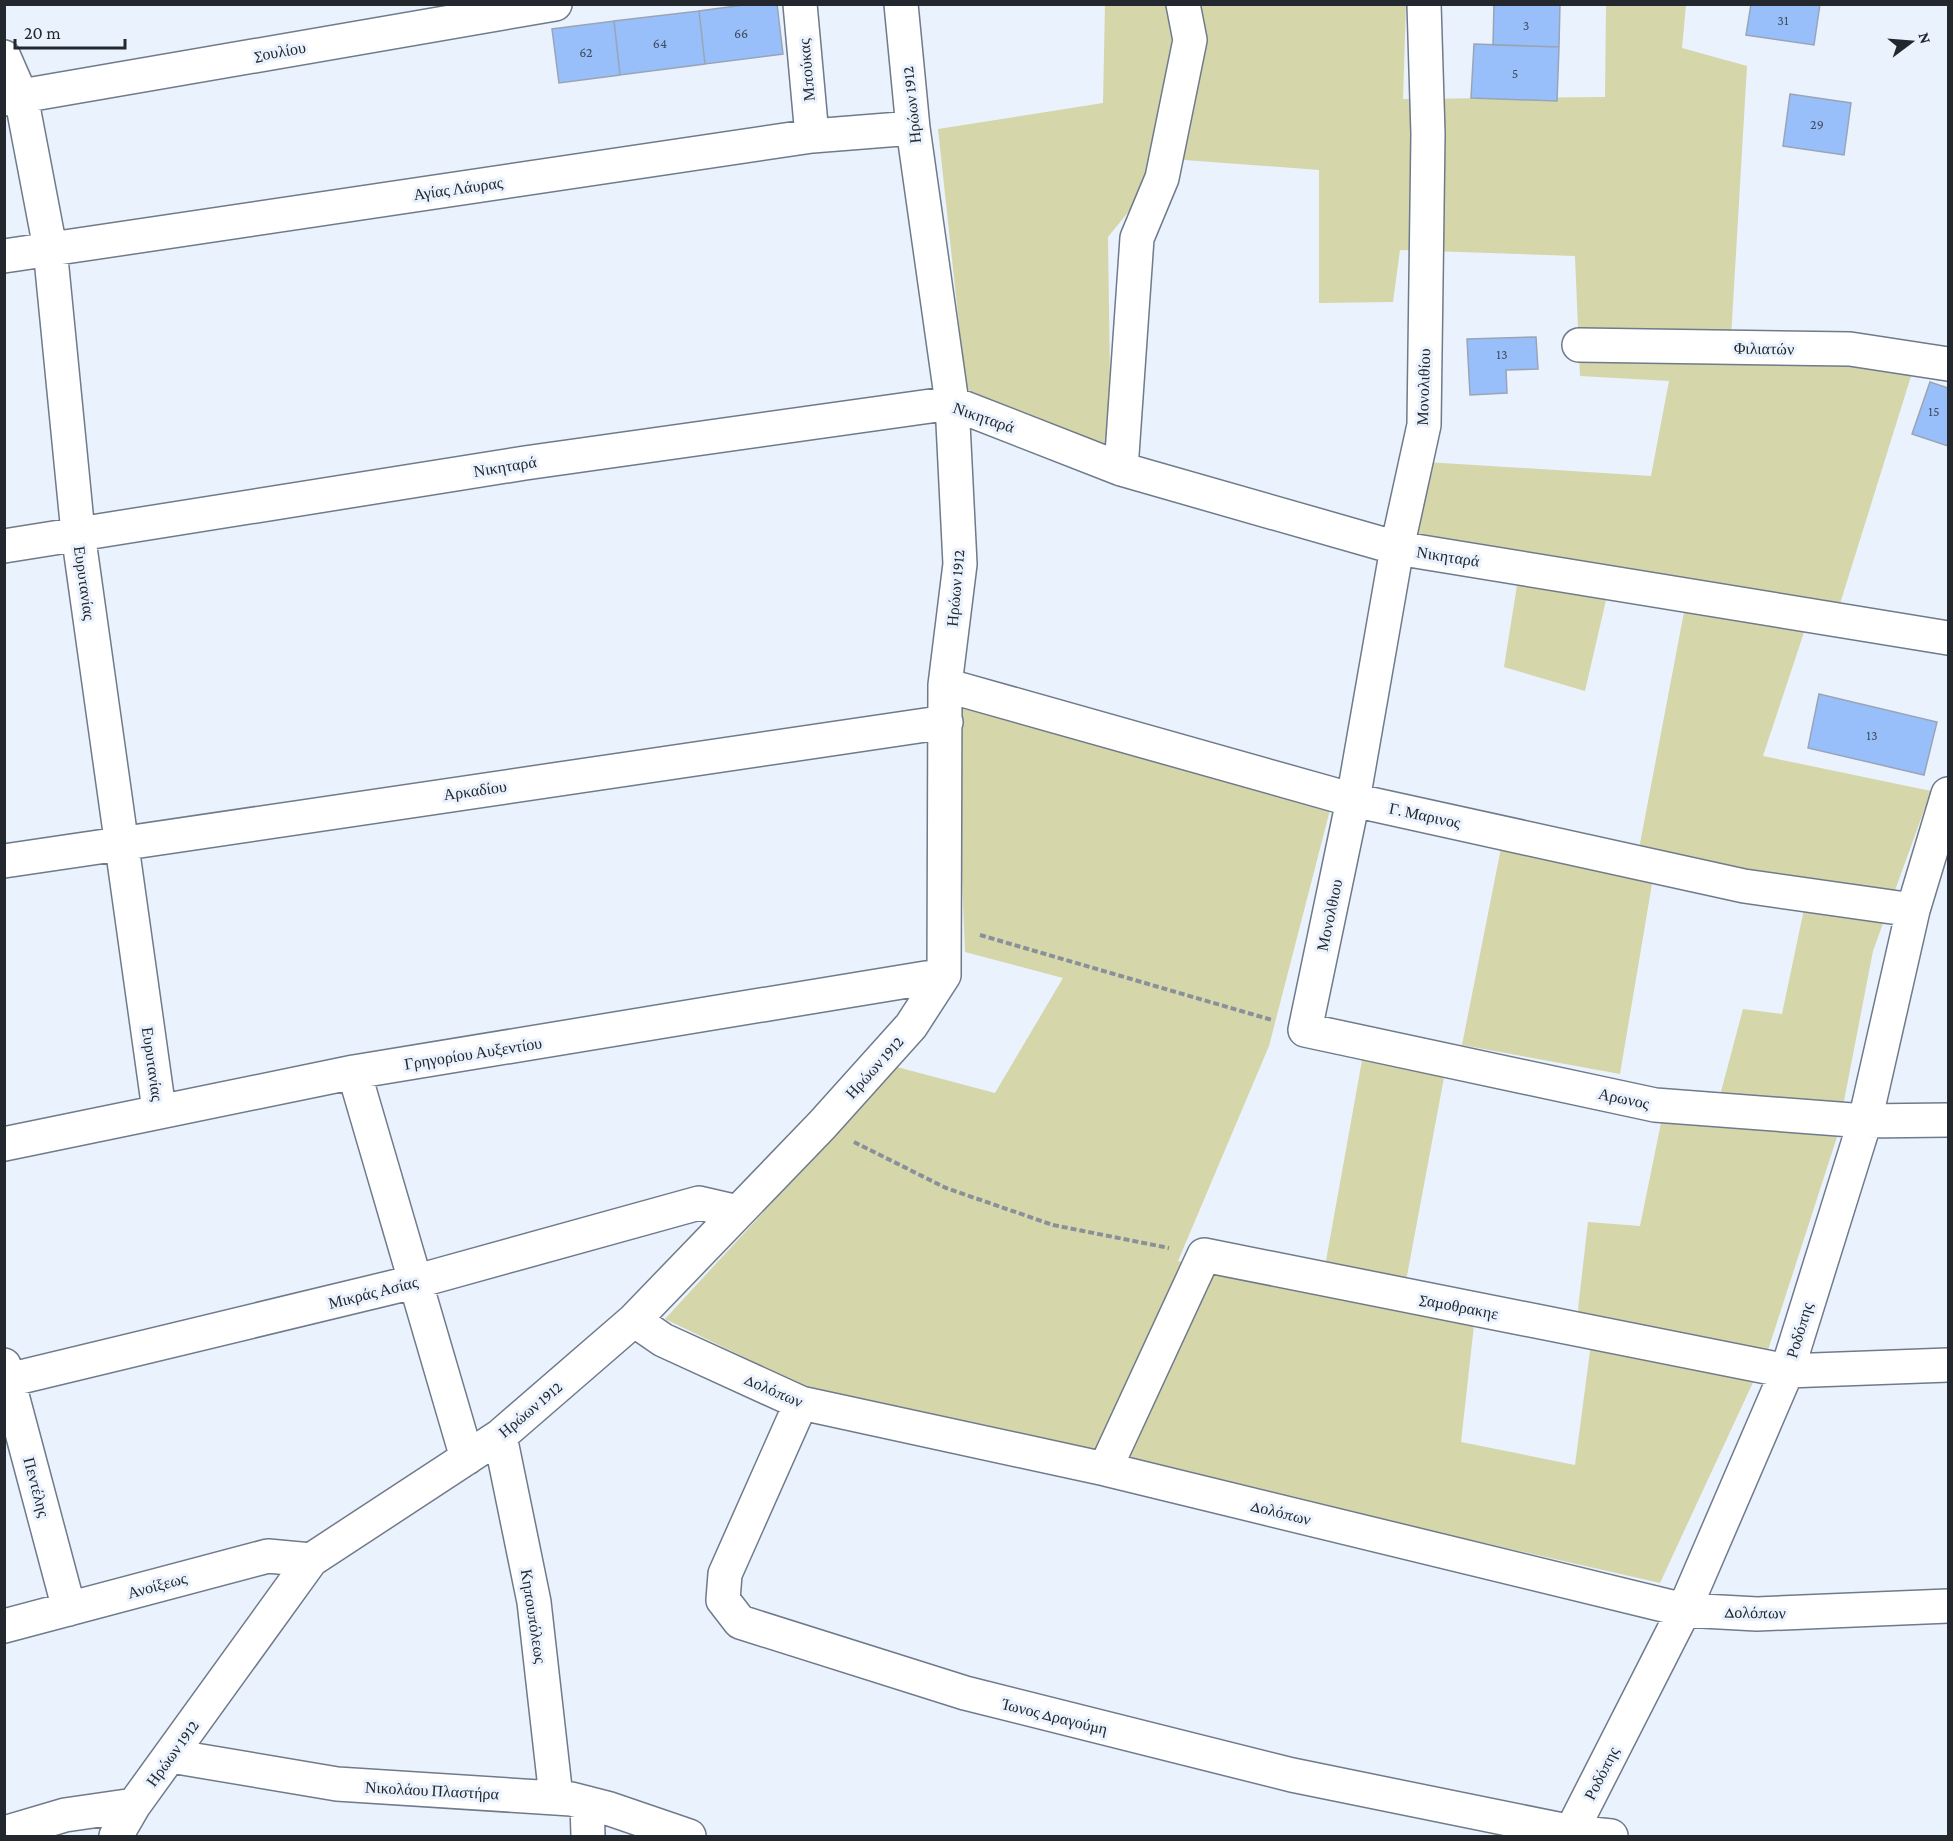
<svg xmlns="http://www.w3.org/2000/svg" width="1953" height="1841" viewBox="0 0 1953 1841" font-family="'Crimson Pro',serif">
<rect width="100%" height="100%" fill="#eaf2fd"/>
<path fill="#d5d6a9" d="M1105 5H1406L1403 99 1605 97 1606 5H1686L1682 48 1747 66 1730 355H1849L1912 373 1839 607 1814 602 1763 756 1931 791 1873 951 1837 1137 1768 1350 1660 1583 810 1389 665 1319 897 1067 995 1093 1063 978 965 952 955 705 1331 806 1269 1046 1178 1261 1320 1294 1363 1055 1445 1072 1401 1308 1474 1325 1461 1442 1575 1465 1590 1351 1578 1309 1588 1222 1640 1226 1662 1118H1714L1743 1009 1782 1014 1808 890 1657 854 1620 1074 1462 1045 1502 843 1635 870 1688 591 1612 574 1585 691 1504 667 1522 554 1417 536 1426 462 1651 476 1669 381 1580 376 1575 256 1400 250 1393 302 1319 303V170L1171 159 1108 237 1111 451 966 389 938 129 1103 103Z"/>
<path fill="#98bffa" stroke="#99a5b6" stroke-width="1.5" d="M751 4H777L783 54 705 64 699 11Z
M1494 4H1560L1559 47 1493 45Z
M1751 4H1820L1814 45 1746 35Z
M699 11 705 64 620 75 614 21Z
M614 21 620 75 559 83 552 29Z
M1474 44 1559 47 1557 101 1471 98Z
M1790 94 1851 103 1844 155 1783 146Z
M1536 337 1538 369 1506 370 1507 393 1470 395 1467 339Z
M1930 382 1948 388V446L1912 434Z
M1819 694 1937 722 1924 775 1808 748Z"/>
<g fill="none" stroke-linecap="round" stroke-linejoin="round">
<g stroke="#6f7a8b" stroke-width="36">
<path id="minor" d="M800 4 812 136
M1424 4 1428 134 1424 425 1397 548 1353 800 1305 1030 1655 1105 1865 1121 1948 1120
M4 57 21 96 50 248 78 533 159 1110
M4 99 555 4
M4 256 812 136 913 128
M1579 345 1850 349 1948 364
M1121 469 1137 238 1162 178 1190 40 1183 4
M4 546 525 463 952 403 1121 469 1397 548 1948 638
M945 685 1353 800 1744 886 1913 910
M4 861 946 722
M354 1072 467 1458
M4 1144 354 1072 944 975
M634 1320 663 1340 801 1403 1105 1469 1684 1610 1757 1614 1948 1606
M4 1365 69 1609
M4 1381 414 1282 699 1203 738 1212
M801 1403 725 1574 723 1600 740 1622 965 1693 1292 1775 1572 1832 1611 1836
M500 1436 534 1602 556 1797
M1105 1469 1204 1255 1787 1371 1948 1365
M4 1626 268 1556 311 1560
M171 1756 337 1784 571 1799 610 1809 689 1836
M587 1803 588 1836
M4 1833 65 1815 134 1805
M116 1836 134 1805 311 1560 500 1436 634 1320 822 1125 911 1026 944 975 945 685 960 564 952 403 913 128 901 4
M1569 1836 1684 1610 1787 1371 1865 1121 1913 910 1948 794"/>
</g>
<path stroke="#8a9099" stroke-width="4" stroke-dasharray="6 3" stroke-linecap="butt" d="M980 935 1272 1020
M854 1142 946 1188 1053 1225 1169 1248"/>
<use href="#minor" stroke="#fff" stroke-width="33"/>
</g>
<g text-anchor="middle" stroke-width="6" stroke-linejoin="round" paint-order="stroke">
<g font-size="14" fill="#404e62">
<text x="1783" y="25">31</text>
<text x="1526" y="30">3</text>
<text x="741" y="38">66</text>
<text x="660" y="48">64</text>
<text x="586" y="57">62</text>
<text x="1515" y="78">5</text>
<text x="1817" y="129">29</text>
<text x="1502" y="359">13</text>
<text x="1934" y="416">15</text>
<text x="1872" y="740">13</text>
</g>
<g font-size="16" fill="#23282f" stroke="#eaf2fd">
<text transform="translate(280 51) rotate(-10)" y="6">Σουλίου</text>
<text transform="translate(806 70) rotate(-95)" y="6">Μπούκας</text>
<text transform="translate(911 105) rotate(-96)" y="6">Ηρώων 1912</text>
<text transform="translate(458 188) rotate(-8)" y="6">Αγίας Λάυρας</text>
<text transform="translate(1764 348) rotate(1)" y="6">Φιλιατών</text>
<text transform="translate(1423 387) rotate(-88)" y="6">Μονολιθίου</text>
<text transform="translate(984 417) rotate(19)" y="6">Νικηταρά</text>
<text transform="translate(505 466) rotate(-9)" y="6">Νικηταρά</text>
<text transform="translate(1448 556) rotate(9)" y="6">Νικηταρά</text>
<text transform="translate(85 583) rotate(82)" y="6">Ευρυτανίας</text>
<text transform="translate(955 588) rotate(-85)" y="6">Ηρώων 1912</text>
<text transform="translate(475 790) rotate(-8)" y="6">Αρκαδίου</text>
<text transform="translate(1425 815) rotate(12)" y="6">Γ. Μαρινος</text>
<text transform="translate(1329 915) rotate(-78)" y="6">Μονολθιου</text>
<text transform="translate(473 1053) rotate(-9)" y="6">Γρηγορίου Αυξεντίου</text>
<text transform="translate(153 1064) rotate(82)" y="6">Ευρυτανίας</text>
<text transform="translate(874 1067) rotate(-48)" y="6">Ηρώων 1912</text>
<text transform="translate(1624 1098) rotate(12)" y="6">Αρωνος</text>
<text transform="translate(373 1292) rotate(-14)" y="6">Μικράς Ασίας</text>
<text transform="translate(1459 1306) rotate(11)" y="6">Σαμοθρακηε</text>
<text transform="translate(1799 1330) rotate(-73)" y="6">Ροδόπης</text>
<text transform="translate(774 1390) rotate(23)" y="6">Δολόπων</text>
<text transform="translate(530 1409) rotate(-40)" y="6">Ηρώων 1912</text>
<text transform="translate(37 1487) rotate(75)" y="6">Πεντέλης</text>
<text transform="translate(1281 1512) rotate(14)" y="6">Δολόπων</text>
<text transform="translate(157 1585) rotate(-15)" y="6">Ανοίξεως</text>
<text transform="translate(1755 1612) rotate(1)" y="6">Δολόπων</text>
<text transform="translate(534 1616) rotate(81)" y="6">Κηπουπόλεως</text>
<text transform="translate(1055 1716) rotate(14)" y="6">Ίωνος Δραγούμη</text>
<text transform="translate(172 1753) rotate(-54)" y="6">Ηρώων 1912</text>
<text transform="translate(1601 1773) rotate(-63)" y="6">Ροδόπης</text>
<text transform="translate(432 1790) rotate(3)" y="6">Νικολάου Πλαστήρα</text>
</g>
</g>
<rect width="1953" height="1841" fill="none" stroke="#23282f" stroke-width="12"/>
<g transform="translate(1911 42) rotate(74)" stroke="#eaf2fd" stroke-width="4.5" paint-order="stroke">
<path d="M0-4.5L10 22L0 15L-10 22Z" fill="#23282f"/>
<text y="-9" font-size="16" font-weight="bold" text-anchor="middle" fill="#23282f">N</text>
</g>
<path d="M15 39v9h110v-9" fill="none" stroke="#23282f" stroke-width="3"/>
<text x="24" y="39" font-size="18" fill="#23282f" stroke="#eaf2fd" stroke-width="4.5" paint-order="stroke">20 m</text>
</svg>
